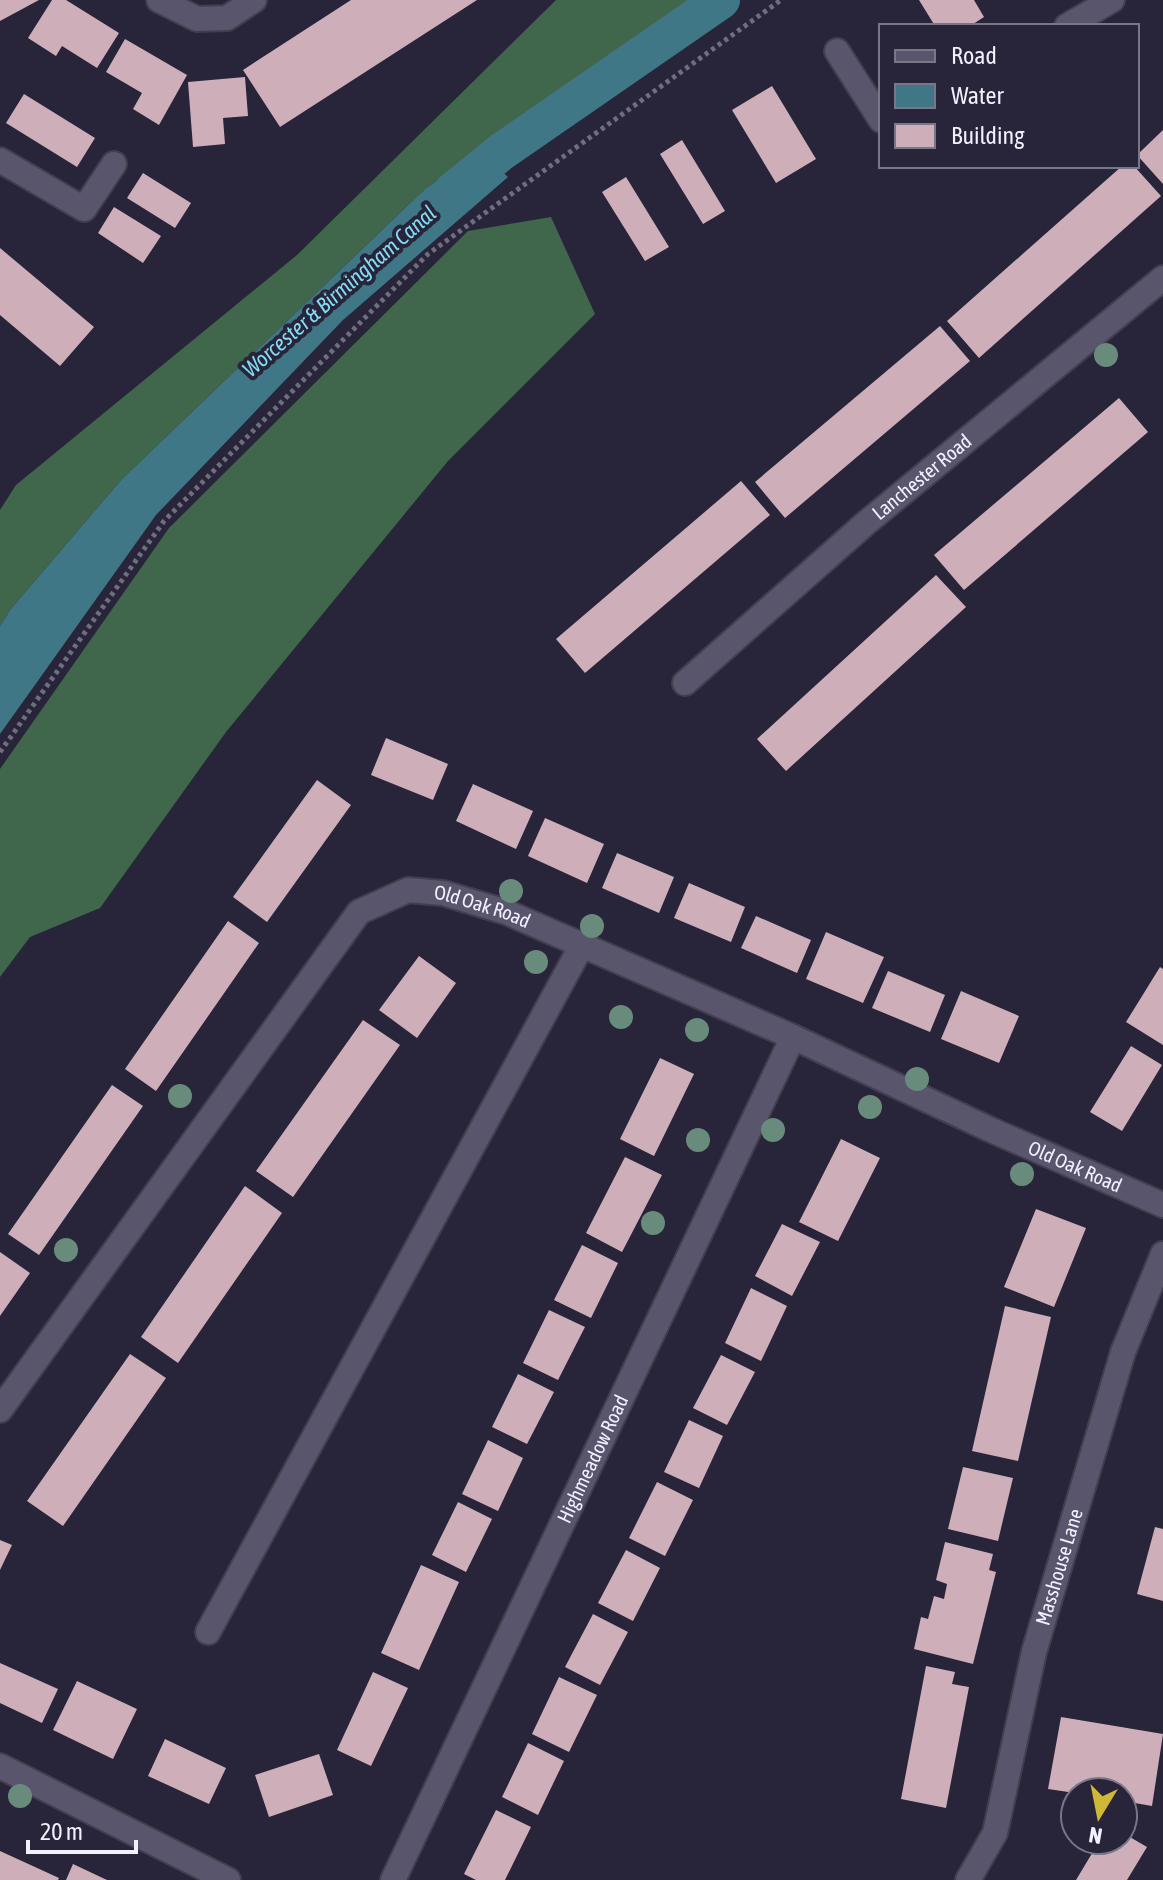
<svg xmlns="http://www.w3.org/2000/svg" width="1163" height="1880" viewBox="0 0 1163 1880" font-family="'Asap Condensed',sans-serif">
<rect width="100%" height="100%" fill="#282439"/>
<path fill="#40674c" d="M556 0H693L425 189 122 479 10 610 0 626V510L16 485 297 255Z
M551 217 595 314 448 461 226 732 100 908 30 937 0 977V769L169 528 468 231Z"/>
<path fill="#407786" d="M480 150 508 177 343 320 156 515 0 734V626L10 610 122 479 425 189Z"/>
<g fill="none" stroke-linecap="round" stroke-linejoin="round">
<path stroke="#407786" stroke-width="38" d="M452 192 501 152 721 0"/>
</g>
<path fill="#ceafb9" d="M0 0H39L0 21Z
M52 0H66L119 33 97 68 62 46 56 56 28 38Z
M351 0H477L280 127 243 70Z
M919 0H974L984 17 970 26H935Z
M125 39 187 75 159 125 133 109 142 93 106 72Z
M245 77 248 116 223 118 225 144 193 147 188 82Z
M772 86 816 159 776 183 732 110Z
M24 94 95 138 77 167 6 123Z
M1163 130V184L1137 155Z
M682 140 725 211 703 224 660 154Z
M1122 166H1134L1161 196 979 358 947 321Z
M143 173 191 203 175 228 127 198Z
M626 177 669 247 645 261 602 192Z
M114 207 161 236 143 263 98 233Z
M0 248 94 327 60 366 0 315Z
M940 326 970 361 785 518 755 482Z
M1119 398 1148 432 964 590 934 555Z
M741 481 770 515 585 673 556 639Z
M936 575 966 607 786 771 757 739Z
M386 738 448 764 433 800 371 775Z
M317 780 351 805 267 922 233 897Z
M473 784 533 811 516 849 456 821Z
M545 818 604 844 587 883 528 856Z
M617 853 674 877 659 913 602 888Z
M689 883 745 907 731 942 674 918Z
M756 916 811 940 797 973 741 948Z
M228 921 259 943 156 1091 125 1069Z
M826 932 884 957 863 1003 806 979Z
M419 956 456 983 417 1038 379 1010Z
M1160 967 1163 969V1045L1126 1022Z
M888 971 945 995 930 1032 872 1008Z
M961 991 1019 1016 999 1063 941 1039Z
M363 1020 400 1045 293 1197 256 1171Z
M1131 1046 1162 1065 1122 1131 1090 1112Z
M660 1058 694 1074 654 1156 620 1139Z
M112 1085 143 1106 39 1255 8 1234Z
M841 1139 880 1158 838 1241 799 1222Z
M625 1157 662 1175 622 1252 586 1233Z
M245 1186 282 1213 178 1363 141 1337Z
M1036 1209 1086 1228 1054 1307 1004 1287Z
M782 1224 820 1242 792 1296 755 1276Z
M582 1245 618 1263 591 1318 554 1300Z
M0 1252 30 1273 0 1316Z
M751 1288 787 1306 761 1361 725 1343Z
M1005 1306 1051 1317 1018 1461 972 1451Z
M549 1310 585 1327 558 1380 523 1363Z
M130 1354 166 1378 63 1526 27 1501Z
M721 1355 755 1372 727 1425 693 1408Z
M518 1374 554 1392 527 1444 492 1427Z
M689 1420 723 1436 699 1488 664 1472Z
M488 1440 523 1458 498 1511 462 1494Z
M963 1467 1013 1478 998 1541 948 1529Z
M657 1482 693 1500 665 1556 629 1538Z
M458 1502 492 1519 466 1572 432 1555Z
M1155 1527 1163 1529V1601L1137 1594Z
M0 1540 12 1545 0 1570Z
M945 1542 993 1554 989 1570 996 1572 973 1664 914 1649 921 1617 928 1619 934 1596 944 1599 947 1584 936 1580Z
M626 1550 660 1568 633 1621 598 1603Z
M421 1565 459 1582 419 1670 381 1653Z
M593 1614 628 1632 600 1685 565 1667Z
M0 1663 58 1689 42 1723 0 1703Z
M926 1666 955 1672 952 1684 969 1687 946 1808 901 1799Z
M373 1672 408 1688 371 1766 337 1750Z
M559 1677 597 1695 569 1752 532 1734Z
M77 1681 137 1709 113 1759 53 1730Z
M1061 1717 1163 1734 1152 1806 1123 1801V1792L1075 1793 1048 1789Z
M165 1739 226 1768 209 1804 148 1776Z
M528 1743 564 1761 538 1815 502 1797Z
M319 1754 333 1795 269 1817 255 1775Z
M496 1810 531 1827 505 1880H476L464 1874Z
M1123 1833 1147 1847 1127 1880H1076L1100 1840H1123Z
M0 1851 59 1878 58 1880H0Z
M73 1864 107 1880H66Z"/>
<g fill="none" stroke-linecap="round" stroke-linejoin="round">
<g stroke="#423e50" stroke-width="28">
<g id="minor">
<path d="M159 0 197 19 227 18 254 0"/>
<path d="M1067 26 1112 0"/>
<path d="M837 51 881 120"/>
<path d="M0 160 84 209 114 164"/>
<path id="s1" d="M685 683 866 523 1163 278"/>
<path id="s2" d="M0 1410 359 912 408 890 443 893 506 912 793 1037 989 1129 1163 1205"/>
<path d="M208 1632 582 945"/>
<path d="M0 1766 228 1880"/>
<path id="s3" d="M393 1880 793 1037"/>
<path id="s4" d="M968 1880 995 1833 1034 1652 1123 1352 1163 1254"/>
</g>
</g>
<path stroke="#716d80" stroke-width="5" stroke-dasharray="4 4" stroke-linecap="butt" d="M0 752 164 521 428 254 781 0"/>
<use href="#minor" stroke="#59556d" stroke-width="24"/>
</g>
<g fill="#698b7c">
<circle cx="1106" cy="355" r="12"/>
<circle cx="511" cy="891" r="12"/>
<circle cx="592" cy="926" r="12"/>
<circle cx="536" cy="962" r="12"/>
<circle cx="621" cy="1017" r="12"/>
<circle cx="697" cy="1030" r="12"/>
<circle cx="917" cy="1079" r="12"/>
<circle cx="180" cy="1096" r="12"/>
<circle cx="870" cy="1107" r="12"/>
<circle cx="773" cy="1130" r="12"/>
<circle cx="698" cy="1140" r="12"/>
<circle cx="1022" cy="1174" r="12"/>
<circle cx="653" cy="1223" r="12"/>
<circle cx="66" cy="1250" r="12"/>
<circle cx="20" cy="1796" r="12"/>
</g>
<g text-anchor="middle" stroke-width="8" stroke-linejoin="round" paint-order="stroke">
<g font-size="20" fill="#f2f0fe" stroke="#282439">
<text dy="7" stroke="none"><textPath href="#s1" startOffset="314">Lanchester Road</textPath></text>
<text dy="7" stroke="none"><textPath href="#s2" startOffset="744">Old Oak Road</textPath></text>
<text dy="7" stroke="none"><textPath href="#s2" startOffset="1392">Old Oak Road</textPath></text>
<text dy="7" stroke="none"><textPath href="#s3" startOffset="466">Highmeadow Road</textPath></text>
<text dy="7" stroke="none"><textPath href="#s4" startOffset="328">Masshouse Lane</textPath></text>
</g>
<g font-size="22" font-style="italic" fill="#83ddf5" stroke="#282439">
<text transform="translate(339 291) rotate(-41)" y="8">Worcester &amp; Birmingham Canal</text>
</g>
</g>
<rect x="879" y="24" width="260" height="144" fill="#282439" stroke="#797688" stroke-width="2"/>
<rect x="895" y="50" width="40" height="12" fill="#59556d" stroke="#797688" stroke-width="2"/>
<text x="951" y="64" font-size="24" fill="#f2f0fe">Road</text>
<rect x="895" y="84" width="40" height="24" fill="#407786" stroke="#797688" stroke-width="2"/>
<text x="951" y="104" font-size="24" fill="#f2f0fe">Water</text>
<rect x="895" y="124" width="40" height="24" fill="#ceafb9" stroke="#797688" stroke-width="2"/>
<text x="951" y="144" font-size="24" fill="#f2f0fe">Building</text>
<g transform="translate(1099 1816) rotate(190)"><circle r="38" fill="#282439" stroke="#797688" stroke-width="2"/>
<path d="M0-6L14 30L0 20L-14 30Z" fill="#ceb837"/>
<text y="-12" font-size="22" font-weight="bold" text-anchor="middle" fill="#f2f0fe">N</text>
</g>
<path d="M28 1840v12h108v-12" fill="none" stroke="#f2f0fe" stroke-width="4"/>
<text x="40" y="1840" font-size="24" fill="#f2f0fe" stroke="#282439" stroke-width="6" paint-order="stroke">20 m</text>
</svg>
